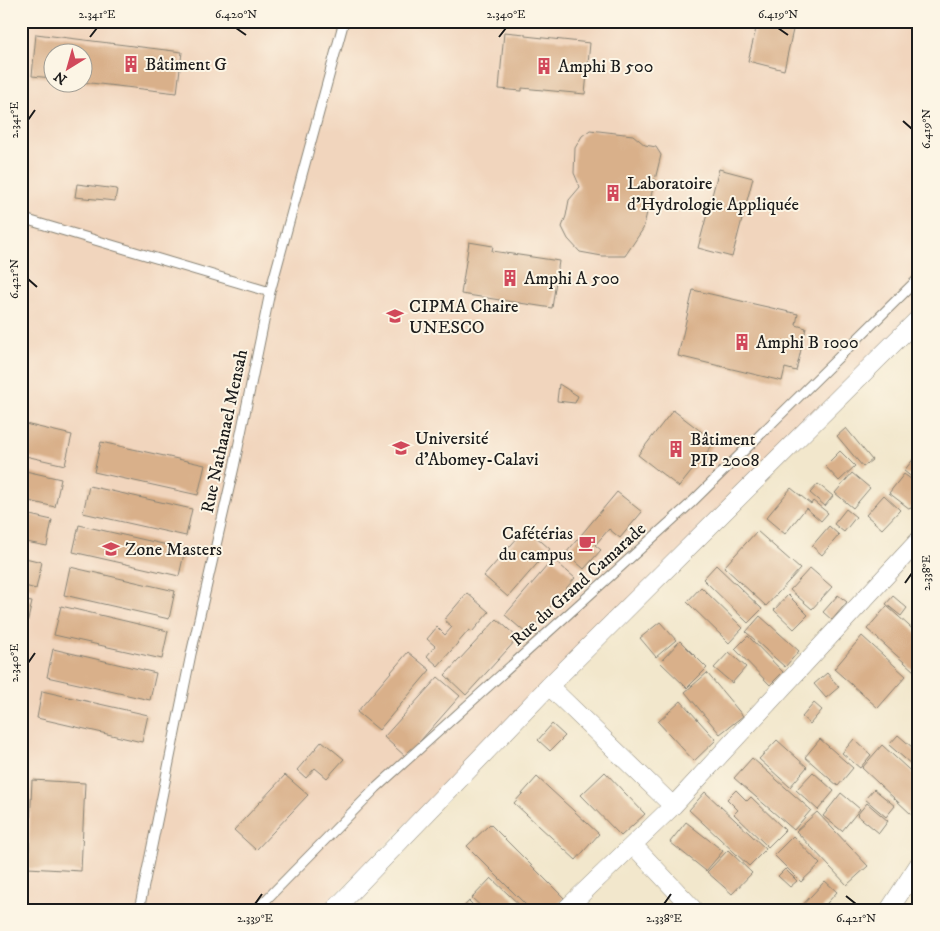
<svg xmlns="http://www.w3.org/2000/svg" width="940" height="931" viewBox="0 0 940 931" font-family="'IM FELL DW Pica',serif">
<rect width="100%" height="100%" fill="#fcf5e5"/>
<filter id="ink" filterUnits="userSpaceOnUse"><feTurbulence type="fractalNoise" baseFrequency=".02" numOctaves="2"/><feDisplacementMap in="SourceGraphic" scale="10" xChannelSelector="R" yChannelSelector="G"/><feConvolveMatrix kernelMatrix="1 2 1 2 8 2 1 2 1" color-interpolation-filters="sRGB"/></filter>
<filter id="wash" filterUnits="userSpaceOnUse"><feTurbulence type="fractalNoise" baseFrequency=".0096" numOctaves="4" result="noise"/><feDisplacementMap in="SourceGraphic" scale="20" xChannelSelector="R" yChannelSelector="G"/><feGaussianBlur stdDeviation="1.12" result="paint"/><feColorMatrix in="noise" values="0 0 0 0 0 0 0 0 0 0 0 0 0 0 0 0 0 1.4 0 .05"/><feComposite in="paint" operator="in"/></filter>
<g filter="url(#wash)">
<rect width="100%" height="100%" fill="#f2e7cc"/>
<path fill="#f1d5bd" fill-rule="evenodd" d="M21 21H919V312L320 910H21ZM52 52H82V82H52Z"/>
<g id="blocks">
<path fill="#d9b08a" d="M758 21H795L784 70 748 61Z
M504 32 525 34V36L590 43 585 94 522 88V91L499 89Z
M36 34 182 52 177 93 82 82V52H52V78L32 76Z
M590 130 633 135 645 145 656 147 661 155 643 229 625 256H602L580 252 568 239 562 227 566 216 569 200 580 187 574 173 575 148 582 136Z
M719 169 753 178 732 257 698 248Z
M77 184 117 189 115 201 75 197Z
M469 242 493 246 492 251 559 261 552 308 461 294Z
M693 290 798 314 796 325 806 328 796 371 785 368 782 381 678 356Z
M559 384 578 396 575 403 557 401Z
M673 410 715 442 679 487 638 455Z
M21 423 72 435 65 465 21 455Z
M846 428 872 460 863 467 837 436Z
M101 442 205 465 198 495 94 472Z
M840 451 855 466 839 481 825 466Z
M915 457 919 460V476L917 474 913 478 904 471Z
M21 470 61 479 55 507 21 499Z
M852 473 870 488 853 508 835 493Z
M904 474 919 485V498L910 509 889 493Z
M818 484 833 496 825 506 810 493Z
M89 486 192 509 186 536 83 513Z
M791 488 811 504 813 501 828 513 821 521 806 508 785 534 766 518Z
M617 492 642 512 620 538 609 529 595 545 601 550 584 569 566 553Z
M884 495 900 510 882 529 866 515Z
M846 509 856 517 844 532 834 524Z
M21 513 52 520 47 546 21 541Z
M79 525 185 549 179 576 73 552Z
M829 526 839 535 822 555 812 546Z
M526 528 550 549 508 597 484 576Z
M757 531 800 569 766 606 724 567Z
M21 557 42 562 36 589 21 585Z
M553 559 575 578 527 634 505 615Z
M716 565 762 609 748 623 703 579Z
M70 567 175 591 169 619 64 595Z
M810 568 832 587 812 609 790 590Z
M701 587 743 628 729 643 687 602Z
M467 593 489 612 472 632 469 630 438 666 427 656 435 646 427 639 437 627 445 635 452 627 444 620Z
M788 595 808 615 794 629 774 610Z
M838 595 847 602 832 620 823 612Z
M893 596 907 608 901 616 886 604Z
M21 600 32 602 26 628 21 627Z
M61 606 168 631 162 659 54 635Z
M887 606 919 635V666L914 671 867 629Z
M760 616 799 651 785 667 746 632Z
M497 619 518 638 466 695 445 675Z
M660 622 676 640 656 657 640 638Z
M748 636 783 672 770 685 735 649Z
M862 636 906 676 878 708 834 669Z
M680 641 707 668 687 688 660 662Z
M53 649 156 673 150 700 47 677Z
M408 652 430 670 379 730 357 712Z
M729 652 746 667 732 683 714 668Z
M707 673 743 716 720 734 685 692Z
M827 673 839 687 826 698 814 684Z
M438 677 460 696 406 757 384 737Z
M42 691 148 715 142 742 37 718Z
M681 701 716 740 694 761 658 722Z
M814 703 822 710 810 724 802 717Z
M552 724 565 736 550 751 538 740Z
M898 735 919 753V771L889 745Z
M820 739 853 768 838 786 805 757Z
M854 739 871 755 860 768 842 753Z
M777 740 807 767 790 787 759 759Z
M322 741 344 759 327 778 315 768 306 778 297 770Z
M882 745 919 779V807L912 815 862 768Z
M752 758 811 810 794 830 734 778Z
M605 772 645 814 621 836 581 795Z
M813 772 834 791 818 810 796 790Z
M285 775 308 795 256 850 234 830Z
M537 777 599 834 576 860 514 803Z
M32 780 85 783 81 871 28 868Z
M874 789 895 806 886 817 865 799Z
M736 790 747 801 751 797 785 830 768 847 734 814 738 810 727 799Z
M705 792 766 849 749 866 689 810Z
M841 793 860 809 842 831 823 816Z
M867 803 888 821 879 833 857 815Z
M817 812 868 866 847 885 796 831Z
M686 822 723 851 706 871 670 842Z
M490 824 564 898 552 910H531L467 846Z
M793 836 820 864 801 882 774 855Z
M728 850 752 873 732 894 707 872Z
M785 869 797 881 790 887 778 876Z
M491 878 525 910H485L472 898Z
M825 881 837 892 821 910H798Z
M469 901 478 910H461Z"/>
</g>
</g>
<g filter="url(#ink)">
<use href="#blocks" fill-opacity="0" stroke="#878274" stroke-width="1"/>
<g fill="none" stroke-linecap="round" stroke-linejoin="round">
<g stroke="#878274" stroke-width="11">
<path id="service" d="M21 218 270 292
M139 910 191 654 234 467 270 292 344 21
M256 910 376 788 690 504 919 278"/>
</g>
<g stroke="#878274" stroke-width="19">
<path id="minor" d="M549 686 673 806
M633 845 694 910
M334 910 549 686 919 318
M565 910 673 806 919 540
M889 910 919 864"/>
</g>
<use href="#service" stroke="#fff" stroke-width="9"/>
<use href="#minor" stroke="#fff" stroke-width="18"/>
</g>
</g>
<path fill="none" stroke="#1c1c1c" stroke-width="2" d="M236 28 246 35M778 28 788 35M90 37 97 28M499 37 506 28M28 120 35 110M903 121 912 129M28 279 37 287M905 583 912 573M28 663 35 653M846 896 856 904M255 904 262 894M664 904 671 894"/>
<defs>
<g id="building-bare" transform="scale(1.35)"><path d="M-4-6H4V6H1V3H-1V6H-4ZM-2.5-4.3h1.7v1.8h-1.7ZM.8-4.3h1.7v1.8H.8ZM-2.5-1h1.7V.8h-1.7ZM.8-1h1.7V.8H.8Z" fill="#d1495b" stroke="#fcf5e5" stroke-width="2.5" paint-order="stroke"/></g>
<g id="university-bare" transform="scale(1.35)"><path d="M0-5L7-2L0 1L-7-2ZM-4 1L0 2.5L4 1V4Q0 6-4 4Z" fill="#d1495b" stroke="#fcf5e5" stroke-width="2.5" paint-order="stroke"/></g>
<g id="cafe-bare" transform="scale(1.35)"><path d="M-5.5-4.5H6V0H3Q3 3.5 0 3.5H-2.5Q-5.5 3.5-5.5 0ZM3-3.2v2h1.7v-2ZM-6 4.5H4V6H-6Z" fill="#d1495b" stroke="#fcf5e5" stroke-width="2.5" paint-order="stroke"/></g>
</defs>
<g fill-rule="evenodd">
<use href="#building-bare" x="131" y="64"/>
<use href="#building-bare" x="544" y="66"/>
<use href="#building-bare" x="613" y="193"/>
<use href="#building-bare" x="510" y="278"/>
<use href="#university-bare" x="395" y="316"/>
<use href="#building-bare" x="742" y="342"/>
<use href="#university-bare" x="401" y="448"/>
<use href="#building-bare" x="676" y="449"/>
<use href="#cafe-bare" x="587" y="543"/>
<use href="#university-bare" x="111" y="549"/>
</g>
<g text-anchor="middle" stroke-width="4" stroke-linejoin="round" paint-order="stroke">
<g font-size="18" fill="#1c1c1c" stroke="#fcf5e5" text-anchor="start">
<text x="145" y="70">Bâtiment G</text>
<text x="558" y="72">Amphi B 500</text>
<text x="627" y="189">Laboratoire<tspan x="627" dy="21">d'Hydrologie Appliquée</tspan></text>
<text x="524" y="284">Amphi A 500</text>
<text x="409" y="312">CIPMA Chaire<tspan x="409" dy="21">UNESCO</tspan></text>
<text x="756" y="348">Amphi B 1000</text>
<text x="415" y="444">Université<tspan x="415" dy="21">d'Abomey-Calavi</tspan></text>
<text x="690" y="445">Bâtiment<tspan x="690" dy="21">PIP 2008</tspan></text>
<text x="573" y="539" text-anchor="end">Cafétérias<tspan x="573" dy="21">du campus</tspan></text>
<text x="125" y="555">Zone Masters</text>
</g>
<g font-size="18" fill="#1c1c1c" stroke="#fcf5e5">
<text transform="translate(224 431) rotate(-78)" y="6">Rue Nathanael Mensah</text>
<text transform="translate(578 584) rotate(-42)" y="6">Rue du Grand Camarade</text>
</g>
</g>
<rect width="940" height="931" fill="none" stroke="#fcf5e5" stroke-width="55"/>
<g transform="translate(68 68) rotate(217)"><circle r="24" fill="#fcf5e5" stroke="#a29e95"/>
<path d="M0-4L9 19L0 12L-9 19Z" fill="#d1495b"/>
<text y="-8" font-size="14" font-weight="bold" text-anchor="middle" fill="#1c1c1c">N</text>
</g>
<rect x="28" y="28" width="884" height="876" fill="none" stroke="#1c1c1c" stroke-width="2"/>
<g font-size="12" text-anchor="middle" fill="#1c1c1c">
<text x="97" y="18">2.341°E</text>
<text x="236" y="18">6.420°N</text>
<text x="506" y="18">2.340°E</text>
<text x="778" y="18">6.419°N</text>
<text transform="translate(14 120) rotate(-90)" y="4">2.341°E</text>
<text transform="translate(926 129) rotate(-90)" y="4">6.419°N</text>
<text transform="translate(14 279) rotate(-90)" y="4">6.421°N</text>
<text transform="translate(926 573) rotate(-90)" y="4">2.338°E</text>
<text transform="translate(14 663) rotate(-90)" y="4">2.340°E</text>
<text x="255" y="922">2.339°E</text>
<text x="664" y="922">2.338°E</text>
<text x="856" y="922">6.421°N</text>
</g>
</svg>
